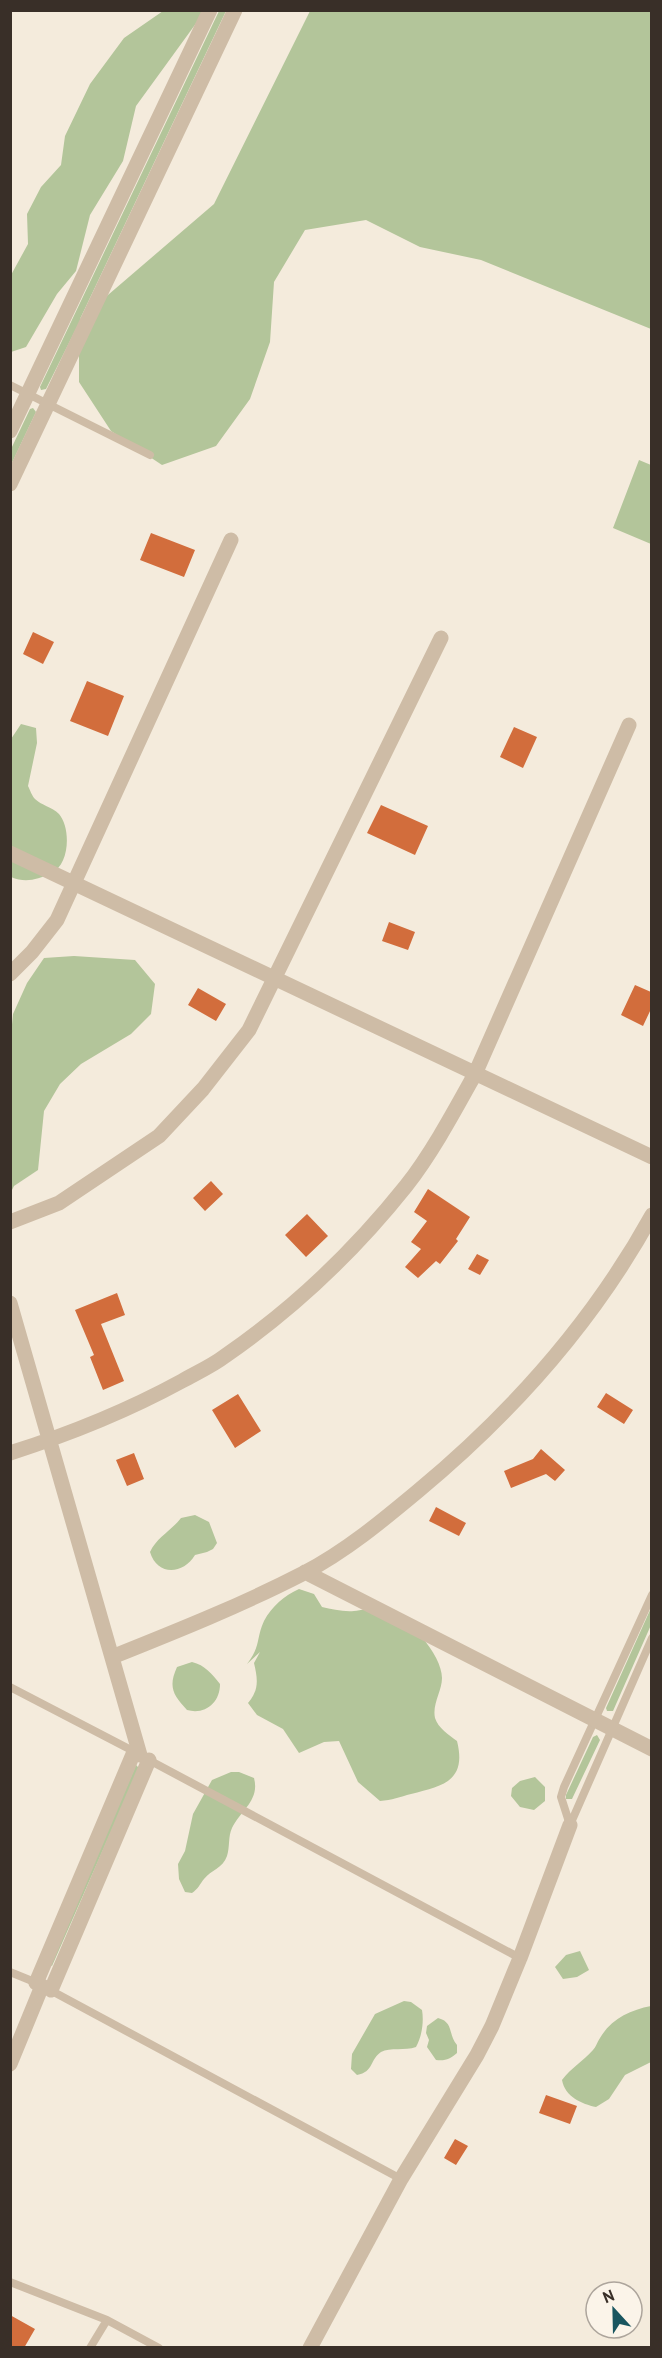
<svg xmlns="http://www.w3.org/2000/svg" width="662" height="2358" viewBox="0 0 662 2358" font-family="'PT Sans',sans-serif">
<rect width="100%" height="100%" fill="#f4ebdc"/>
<path fill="#b3c59a" d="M163 11H205L136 106 123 161 90 215 76 271 57 294 26 347 11 352V275L28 244 27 214 41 187 61 165 65 136 90 84 124 38Z
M219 11H226L80 319 214 204 310 11H651V329L481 260 420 247 366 220 305 230 274 282 270 342 250 399 216 446 162 465 111 431 79 382V323L46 389 41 390 40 387Z
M33 408 36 412 11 465V449L30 409Z
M639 460 651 465V544L613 528Z
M21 724 36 728 37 743 28 786C30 790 32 796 35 799 41 805 52 807 59 814 71 828 70 865 51 873 37 880 25 883 11 877V739Z
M74 956 135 960 155 984 151 1014 131 1034 81 1064 60 1084 44 1111 38 1170 14 1186 11 1192 10 1045 13 1014 27 983 44 958Z
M195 1515 209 1522 217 1543 213 1549 207 1552 195 1555C183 1575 157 1576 150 1552 157 1537 171 1531 181 1518Z
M299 1589 314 1594 322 1607C332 1609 343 1612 354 1611 363 1610 377 1606 386 1609 407 1616 442 1654 442 1678 442 1691 432 1704 435 1718 438 1728 449 1735 457 1741 467 1781 443 1786 411 1794 400 1797 392 1800 380 1801L358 1782 339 1741 324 1742 299 1753 283 1729 257 1715 248 1703C259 1690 258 1680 254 1663L260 1652 247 1664C261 1646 256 1638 264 1621 272 1606 284 1596 299 1589Z
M651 1608V1625L613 1711H607L606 1708Z
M192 1662C205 1665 212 1674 220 1684 220 1703 205 1715 187 1710 173 1695 168 1687 177 1667Z
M597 1735 600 1740 572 1799H566V1795L593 1737Z
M136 1765 139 1768 52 1966 50 1965Z
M231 1772H239L254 1778C260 1800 241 1810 232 1828 228 1836 230 1847 227 1856 223 1868 211 1870 204 1879 200 1884 198 1889 192 1893L185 1892 179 1879 178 1864 185 1851 193 1814 212 1780Z
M535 1777 545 1787V1801L534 1810 520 1807 511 1796 512 1788 520 1781Z
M580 1951 589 1970 577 1977 563 1979 555 1967 566 1955Z
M404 2001 411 2002 422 2010C424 2022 422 2036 416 2047 405 2051 390 2047 381 2052 370 2059 374 2072 357 2075L351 2069 352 2054 375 2014Z
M651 2006V2062L625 2075 609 2099 596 2107C582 2104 565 2097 562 2080 571 2068 583 2061 593 2050 596 2047 597 2042 600 2038 611 2019 630 2010 651 2006Z
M438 2018C454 2022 448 2035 457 2045V2053C450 2059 446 2061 436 2060L427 2047 429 2040 426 2033 427 2026Z"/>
<path fill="#d26d3c" d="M151 533 195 550 184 577 140 560Z
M33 632 54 642 43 664 23 654Z
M87 681 124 696 108 736 70 721Z
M514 727 537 737 523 768 500 757Z
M381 805 428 826 415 855 367 833Z
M389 922 415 932 408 950 382 941Z
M635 985 651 992V1009L643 1026 621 1015Z
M198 988 226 1004 216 1021 188 1005Z
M211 1181 223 1194 205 1211 193 1198Z
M428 1189 470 1217 456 1239 458 1241 440 1264 436 1261 418 1278 405 1267 421 1249 411 1242 427 1221 414 1212Z
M307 1214 328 1236 306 1257 285 1235Z
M477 1254 489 1260 480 1275 468 1269Z
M117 1293 125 1315 101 1324 124 1381 103 1390 90 1357 94 1355 75 1310Z
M606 1393 633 1410 624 1424 597 1407Z
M238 1394 261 1431 235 1448 212 1410Z
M541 1449 565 1470 555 1481 546 1474 511 1488 504 1471 533 1459Z
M134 1453 144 1479 127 1486 116 1460Z
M436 1507 466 1523 459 1536 429 1521Z
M546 2095 577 2106 570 2124 539 2113Z
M455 2139 468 2146 456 2165 444 2158Z
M10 2315 35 2329 24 2348H10Z"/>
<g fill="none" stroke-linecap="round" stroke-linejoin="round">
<path stroke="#cebca6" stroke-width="8" d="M10 385 150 455
M10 1687 137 1753
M147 1759 520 1958
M570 1825 561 1797 564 1787 652 1595
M570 1825 652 1638
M10 1972 37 1983
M50 1990 401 2179
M10 2282 107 2320 159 2348
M90 2348 107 2320"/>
<path stroke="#cebca6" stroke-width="15" d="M10 431 210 10
M10 484 235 10
M10 853 652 1157
M10 974 32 952 57 920 231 540
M10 1222 59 1203 159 1136 203 1089 249 1030 441 638
M10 1303 140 1755
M10 1453C70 1434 127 1411 182 1381 196 1373 212 1366 225 1356 293 1309 355 1250 406 1186 432 1153 455 1110 475 1074L629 725
M305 1572 652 1749
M112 1657C177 1631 242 1605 304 1573 346 1551 382 1521 418 1491 512 1413 593 1322 652 1215
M36 1983 134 1752
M51 1990 149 1760
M10 2064 42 1986
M310 2348 401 2179 477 2055 492 2026 520 1958 570 1825"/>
</g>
<rect width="662" height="2358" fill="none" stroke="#392f28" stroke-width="24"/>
<g transform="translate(614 2310) rotate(338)"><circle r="28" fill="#fbf4e9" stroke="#ada59c" stroke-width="1.5"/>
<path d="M0-4.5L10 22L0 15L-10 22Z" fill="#19555f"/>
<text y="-9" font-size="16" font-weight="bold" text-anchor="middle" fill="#392f28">N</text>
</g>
</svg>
